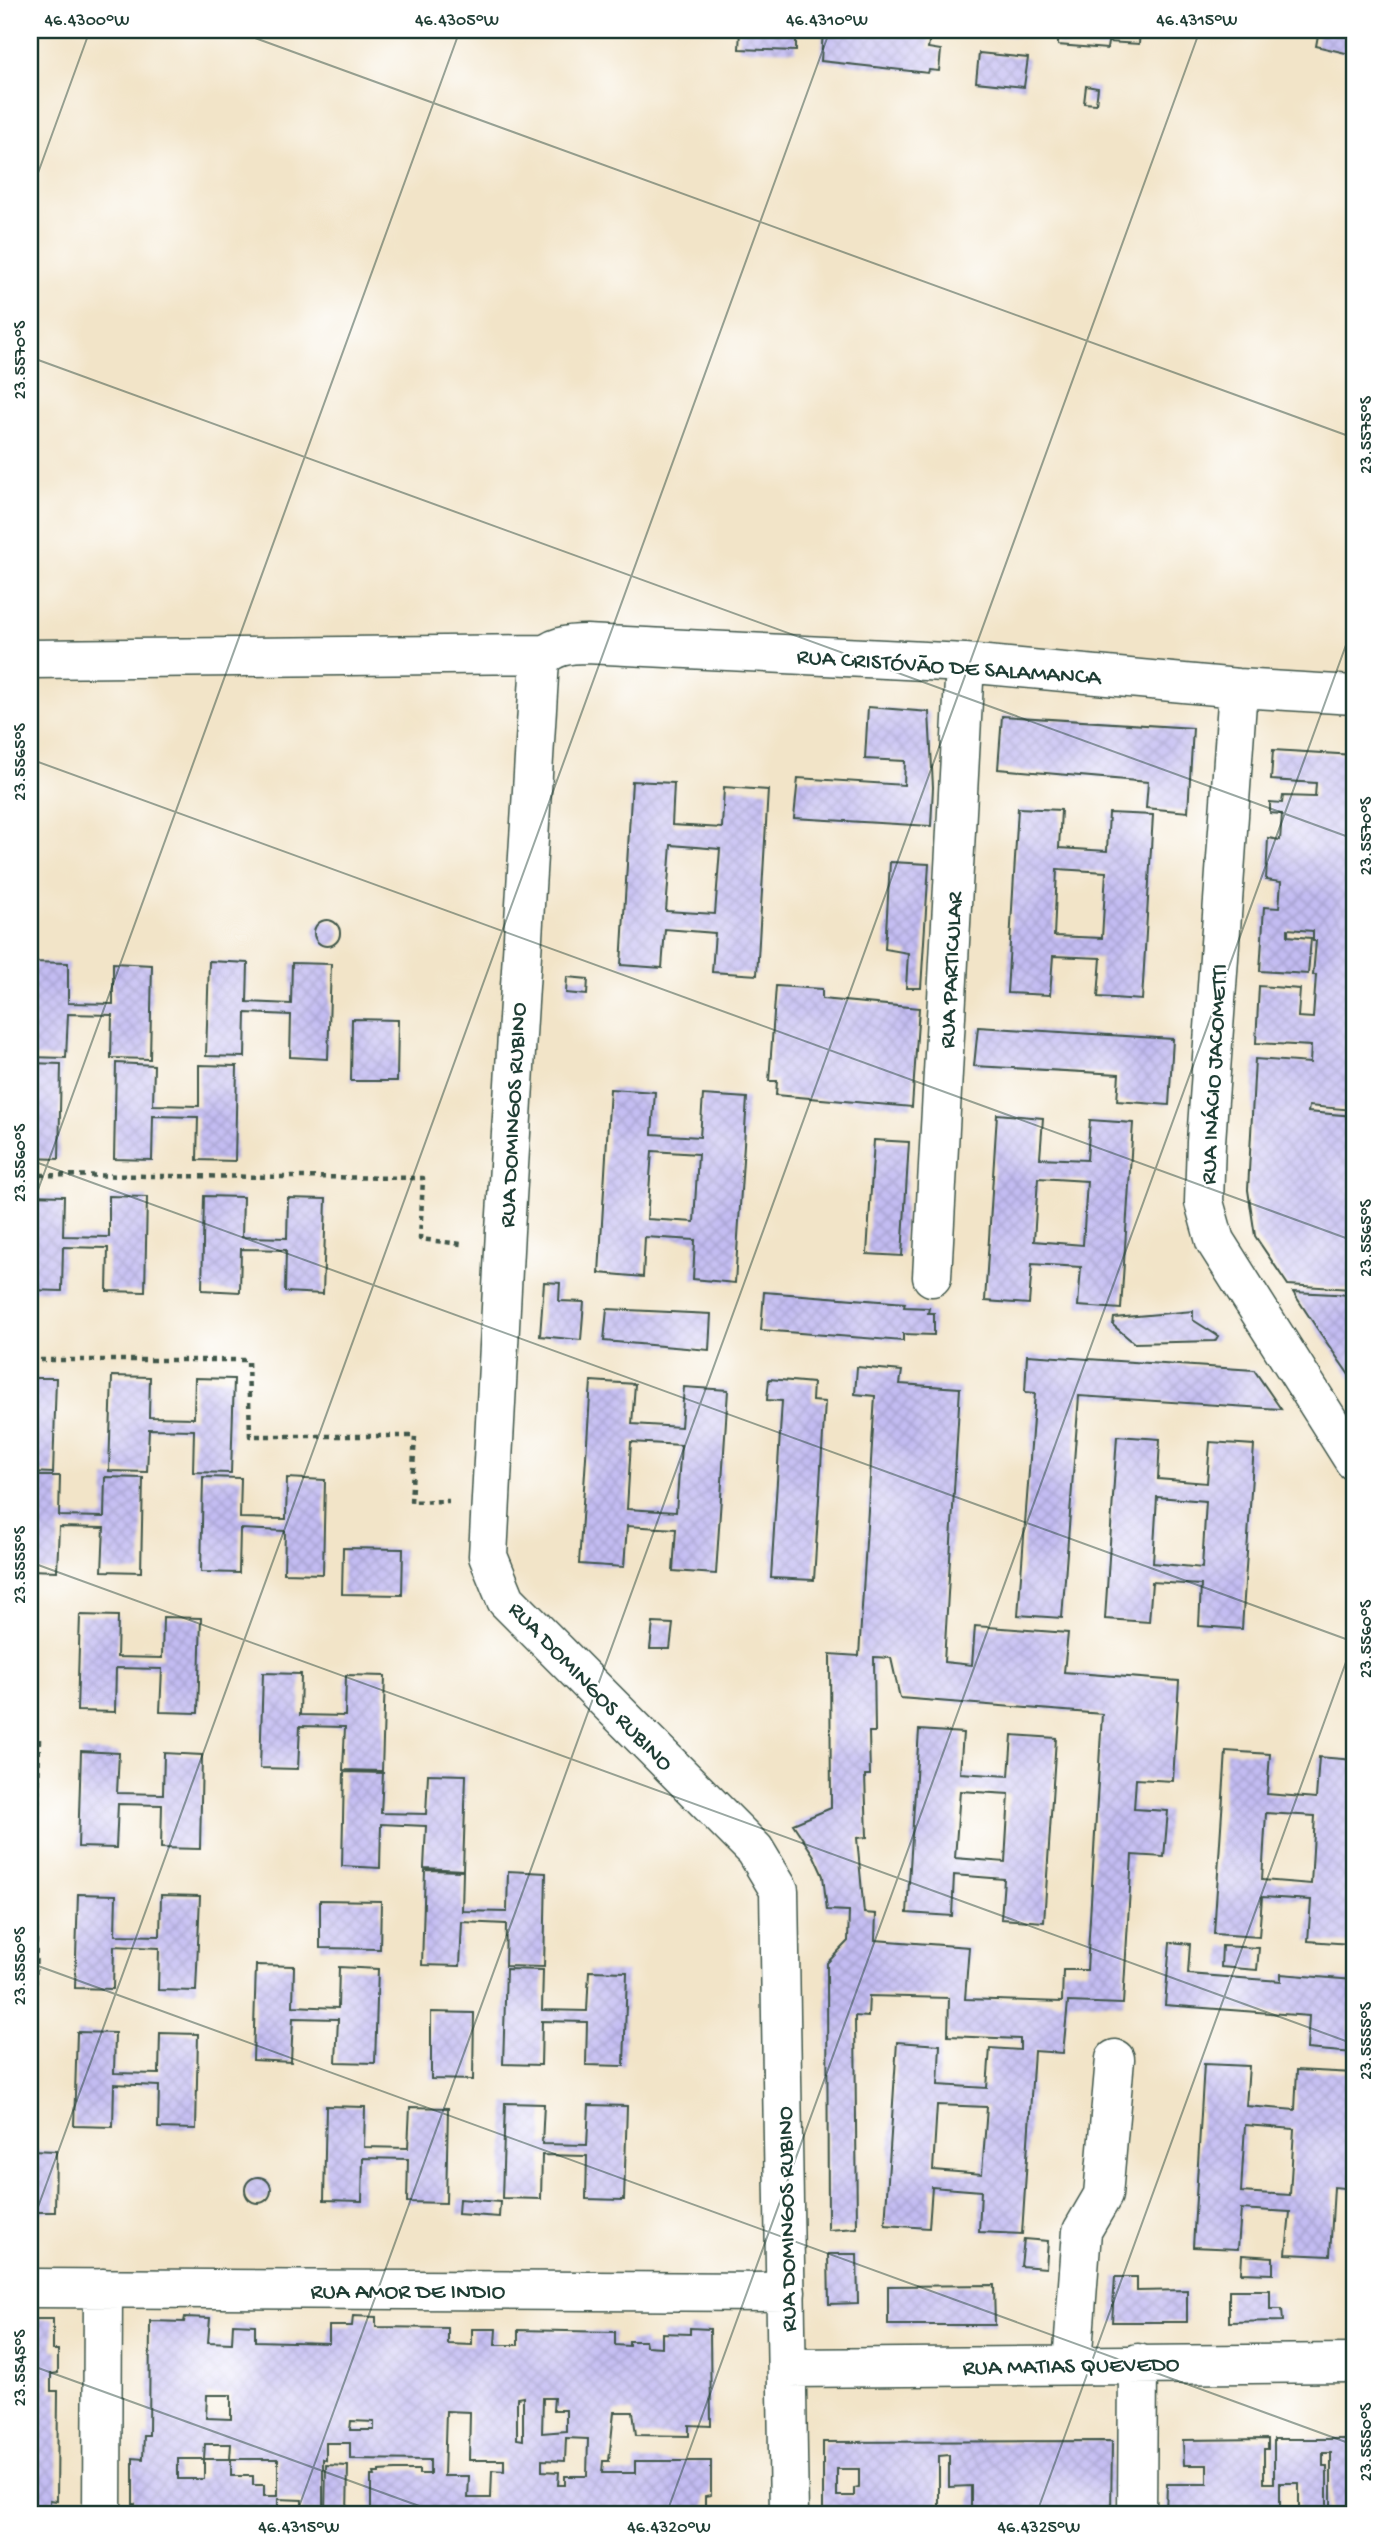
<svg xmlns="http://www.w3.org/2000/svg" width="1384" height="2545" viewBox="0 0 1384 2545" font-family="'Gochi Hand',sans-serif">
<defs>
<pattern id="building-cross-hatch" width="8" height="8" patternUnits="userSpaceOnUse" patternTransform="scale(1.75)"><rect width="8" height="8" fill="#c3bcf2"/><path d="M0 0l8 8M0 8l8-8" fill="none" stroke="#a7a2d0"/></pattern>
</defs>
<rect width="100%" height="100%" fill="#fff"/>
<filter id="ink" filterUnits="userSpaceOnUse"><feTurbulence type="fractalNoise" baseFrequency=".0143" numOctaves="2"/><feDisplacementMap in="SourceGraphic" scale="14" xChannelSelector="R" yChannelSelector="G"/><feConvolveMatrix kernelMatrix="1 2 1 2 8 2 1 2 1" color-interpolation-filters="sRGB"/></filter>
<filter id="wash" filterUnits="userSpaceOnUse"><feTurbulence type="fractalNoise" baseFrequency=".00686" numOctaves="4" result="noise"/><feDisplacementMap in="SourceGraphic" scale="28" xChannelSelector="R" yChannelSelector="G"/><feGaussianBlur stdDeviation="1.57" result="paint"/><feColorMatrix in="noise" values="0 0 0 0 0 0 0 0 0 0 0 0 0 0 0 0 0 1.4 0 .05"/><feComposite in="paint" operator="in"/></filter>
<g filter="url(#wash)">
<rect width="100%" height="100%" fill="#f2e4c8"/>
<g id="blocks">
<path fill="url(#building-cross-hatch)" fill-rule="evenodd" d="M740 30H796V51L739 49Z
M823 30H931L928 48 941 50 939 71 929 70 928 73 821 61Z
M979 30H1140L1139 44 1108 42 1107 49 1058 45V40L978 34Z
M1319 30H1354V55L1316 46Z
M979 53 1028 58 1024 87 976 82Z
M1086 86 1098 88 1096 104 1084 103Z
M868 707 929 712 933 787 931 826 794 818 798 778 904 785 905 761 865 759Z
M1002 716 1193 728 1188 812 1146 808 1148 782 998 769Z
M1273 750 1354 755V1110L1309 1106 1308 1112 1354 1116 1352 1197 1354 1198V1244L1351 1289 1288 1285 1255 1236 1248 1190 1255 1059 1310 1063 1311 1046 1256 1043 1259 986 1300 989 1298 1017 1313 1018 1316 975H1313L1316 941H1313V931L1288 929V936L1311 938 1308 974 1260 971 1264 907 1279 908 1281 882 1266 880 1268 838 1280 840 1282 814 1270 813V802L1282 803 1283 796 1315 797 1316 783 1271 780Z
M632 781 674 783 672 825 722 828 724 787 768 790 757 975 712 972 715 933 665 929 662 968 621 965ZM671 845 720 849 715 914 666 911Z
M1018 808 1061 810 1059 848 1107 851 1109 813 1153 815 1142 1000 1098 997 1101 958 1053 956 1050 995 1007 993ZM1057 869 1106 872 1102 938 1054 936Z
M890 862 929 864 921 988H906L908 953 885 949Z
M314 933a13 13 0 1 1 26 0a13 13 0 1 1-26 0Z
M209 961 248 963 247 1002 291 1004 292 963 331 964 328 1059 290 1057 291 1015 246 1013 245 1057 206 1056Z
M30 962 68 963V1003L113 1004V963L152 965 150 1059 111 1058 112 1015 68 1014 66 1058 30 1057Z
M567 977 588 979 587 995 566 993Z
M776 986 822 989V999L919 1008 912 1107 776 1095 777 1081H769Z
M352 1019 398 1020 397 1081H351Z
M978 1027 1173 1039 1169 1105 1117 1101 1119 1074 974 1066Z
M30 1063 61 1064 59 1159 30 1158Z
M116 1063 154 1065 153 1105 199 1106V1065L237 1066 235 1161 197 1160 198 1117 153 1116 152 1160 114 1159Z
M610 1089 655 1092 652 1134 700 1137 703 1095 747 1098 735 1283 693 1279 695 1240 645 1237 643 1277 599 1273ZM652 1151 698 1154 694 1222 647 1219Z
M997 1114 1043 1118 1040 1158 1087 1160 1090 1120 1133 1123 1121 1309 1078 1306 1081 1267 1032 1264 1029 1304 985 1301ZM1038 1178 1087 1181 1083 1245 1034 1241Z
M874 1140 909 1142 902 1256 867 1254Z
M30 1195 64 1196 63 1236 109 1237V1196L147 1197 145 1292 107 1291 108 1248 63 1247 62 1291 30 1290Z
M204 1196 243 1197 242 1237 287 1238 288 1198 326 1199 323 1294 285 1292 286 1250 241 1249 240 1292 202 1290Z
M544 1282 560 1283 559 1301 584 1302 581 1340 540 1336Z
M764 1292 905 1303 904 1307 929 1308 928 1313H934V1335L903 1334V1341L761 1330Z
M1293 1292 1354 1295V1382L1318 1330Z
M607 1309 711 1314 709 1350 604 1341Z
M1193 1311V1320L1218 1336 1215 1341 1134 1343 1113 1325 1114 1318Z
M1027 1355 1254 1370 1281 1409 1079 1396 1062 1618 1018 1615 1035 1393 1025 1392Z
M857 1367 902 1371 900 1384 960 1388 944 1662 972 1665 975 1626 1068 1633 1064 1672 1179 1681 1173 1781 1136 1779 1134 1809 1168 1811 1164 1857 1132 1855 1123 2004 1068 2002 1063 2053 1034 2051 1022 2234 979 2232 981 2191 932 2187 929 2228 885 2225 897 2042 940 2045 938 2085 987 2088 990 2048 1020 2050V2039L948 2036 949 1998 869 1996 868 2017 855 2016 857 2228 828 2230 827 1963 848 1941 849 1911 827 1910 823 1876 814 1856 793 1824 831 1808 830 1654 859 1656 875 1396 855 1394ZM874 1657 891 1658 900 1698 1102 1714 1087 1970H1063L1062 2002 965 1999 969 1947 875 1940 876 1914 864 1913 857 1838 867 1837 865 1775H870L869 1732H875ZM937 2105 987 2107 982 2174 933 2170Z
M112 1376 150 1377 149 1417 194 1418 195 1378 234 1379 231 1473 193 1472 194 1430 149 1429 147 1472 109 1471Z
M30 1378H56L53 1473 30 1472Z
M769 1379 813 1383 812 1401 825 1402 814 1580 771 1578 782 1401 767 1400Z
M591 1381 635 1384 632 1424 681 1427 684 1387 728 1390 716 1574 673 1571 676 1529 627 1526 624 1567 579 1564ZM631 1442 681 1445 676 1512 627 1509Z
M1117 1436 1160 1439 1158 1479 1207 1483 1210 1442 1254 1445 1242 1629 1199 1626 1201 1585 1152 1582 1149 1622 1105 1619ZM1157 1497 1206 1501 1202 1568 1153 1563Z
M30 1476H60L59 1516 104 1517 105 1477 143 1478 141 1572 102 1571 104 1528 59 1527 57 1571 30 1570Z
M203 1477 241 1478 240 1518 286 1519 287 1478 325 1480 323 1574 284 1573 285 1531 240 1529 239 1573 201 1572Z
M343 1548 403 1549 402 1595 342 1594Z
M80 1615 118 1616 117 1657 162 1658 163 1617 201 1618 198 1713 160 1712 162 1669 116 1668 115 1712 77 1711Z
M653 1623 673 1624 670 1649H650Z
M263 1673 301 1674 300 1715 345 1716 346 1675 385 1676 382 1771 343 1770 345 1727 300 1726 298 1769 260 1768Z
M919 1730 963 1733 960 1773 1009 1776 1012 1735 1056 1738 1044 1922 1001 1919 1004 1879 954 1875 952 1916 907 1913ZM960 1791 1009 1794 1005 1862 955 1858Z
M81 1751 119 1753 117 1793 163 1794 164 1753 202 1755 200 1849 161 1848 162 1805 118 1804 116 1848 78 1847Z
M1226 1751 1270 1754 1267 1794 1316 1798 1319 1757 1354 1760V1892L1351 1944 1308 1941 1311 1900 1262 1897 1259 1937 1214 1934ZM1266 1813 1315 1816 1311 1884 1262 1880Z
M344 1772 383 1773 381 1813 426 1814 428 1774 466 1775 463 1870 424 1868 426 1826 381 1824 380 1868 342 1866Z
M425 1870 463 1871 462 1911 507 1912 508 1871 546 1873 544 1967 505 1966 506 1924 462 1922 460 1966 422 1965Z
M78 1894 116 1895 115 1935 160 1936 161 1895 200 1896 196 1991 158 1990 159 1948 114 1946 113 1989 75 1988Z
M320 1900 381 1901 380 1949 320 1948Z
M1170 1942 1190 1944 1188 1974 1281 1981V1974L1354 1980V2020L1349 2019 1348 2030 1354 2031V2053L1307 2049 1309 2016 1165 2005Z
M1222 1946 1259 1948 1257 1970 1221 1967Z
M256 1965 294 1966 293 2006 338 2008 339 1967 378 1969 375 2063 336 2062 338 2019 293 2018 291 2062 253 2060Z
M506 1969 543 1970 542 2010 587 2011 589 1971 627 1972 624 2066 586 2065 587 2022 542 2021 541 2065 503 2064Z
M431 2012 474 2013 473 2080 431 2079Z
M77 2032 115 2033 114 2073 159 2074 160 2033 198 2034 196 2129 158 2128 159 2086 114 2084 113 2127 74 2126Z
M1204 2064 1249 2066 1246 2106 1295 2110 1297 2070 1354 2073V2189L1334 2187 1330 2256 1286 2254 1290 2212 1241 2209 1238 2249 1193 2247ZM1245 2125 1294 2129 1290 2195 1241 2192Z
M505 2103 544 2104 542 2144 587 2145 589 2105 627 2106 624 2200 586 2199 587 2156 542 2155 541 2199 502 2198Z
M326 2106 365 2107 364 2147 408 2148 410 2107 448 2108 446 2203 407 2202 408 2159 363 2158 362 2201 324 2200Z
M30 2150 56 2151 55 2212H30Z
M245 2190a13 13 0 1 1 26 0a13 13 0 1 1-26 0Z
M459 2199 500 2202 499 2217 458 2214Z
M1024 2239 1048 2241 1046 2268 1021 2266Z
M828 2254H857L858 2303 829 2304Z
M1242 2255 1273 2257V2274L1241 2273Z
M1115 2277H1137V2291L1187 2290V2322H1112Z
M994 2285 995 2325H888V2286Z
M1229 2290H1270V2309H1282L1283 2321 1229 2322Z
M353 2316 376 2317V2327L448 2328V2344L472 2345V2329H496L495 2345H518V2330L615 2332V2345L629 2346V2341H645L646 2346 662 2347V2333L690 2334V2328L710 2329 711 2426 689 2425V2436L636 2435 633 2412H614L609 2461H603L602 2473H635V2461H711V2495L705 2496V2515H611V2512L595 2511V2515H371V2476H375L374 2473H379V2471L395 2470H419V2474H430V2460L350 2459V2443H326V2460L323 2459V2511H302V2500L278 2499V2515H135V2504L133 2505V2458L143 2459 144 2435H149L150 2321 184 2322 185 2317 210 2318 208 2342 232 2343 233 2324 255 2325V2341L329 2343V2326H352ZM207 2395H231V2419L206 2418ZM523 2397V2440L517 2439V2398ZM543 2398H554L553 2410H566V2431L542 2433ZM446 2411 470 2412 469 2460H504V2471L492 2470 491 2498H468L469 2476H444ZM351 2421 374 2422V2430H350ZM566 2438 588 2439 587 2476H565V2485H558L559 2472 542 2471V2460L565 2461ZM205 2444H231L230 2459H278V2496H264V2485H253V2476H231V2459H204V2479H178V2459H204Z
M30 2319H53V2350H58V2373L51 2374V2391H58L57 2501 50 2500V2515H30Z
M1268 2439V2449H1264V2483H1274V2439H1354V2515H1331V2453H1323V2466H1327V2515H1299V2483H1280V2515H1166L1167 2484H1207V2465H1184L1183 2440Z
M1112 2441 1111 2515H1102V2511H1076V2515H971V2486L949 2487V2455L939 2456V2515H823V2442ZM837 2469H859V2487L854 2488V2496H837Z
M326 2465 348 2466 347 2515H325Z"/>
</g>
</g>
<g filter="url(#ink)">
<use href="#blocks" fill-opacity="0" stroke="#3f564a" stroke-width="2"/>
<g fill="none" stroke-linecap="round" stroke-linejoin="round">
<g stroke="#3f564a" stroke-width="41">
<path id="minor" d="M30 659 545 654
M1238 688 1206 1142 1204 1202 1215 1241 1354 1461
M932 1277 965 663
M30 2288 786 2292
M1072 2364 1082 2231 1103 2195 1115 2059
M788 2368 1354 2363
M102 2515 103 2288
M789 2515 779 1890 755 1850 506 1600 488 1556 505 1231 540 660C552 646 569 644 586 644L965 663 1238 688 1354 695
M1137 2515 1138 2363"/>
</g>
<path stroke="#3f564a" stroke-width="4.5" stroke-dasharray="5 5" stroke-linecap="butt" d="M30 1175 423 1178 420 1239 461 1244
M30 1360H248L250 1436H415L411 1502 449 1501
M31 2244 39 1738"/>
<use href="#minor" stroke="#fff" stroke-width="38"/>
</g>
</g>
<path fill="none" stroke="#1f3d34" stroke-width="2" stroke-opacity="0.45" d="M233 30 1354 438M1336 30 1354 36M30 195 90 30M30 357 1354 839M30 759 1354 1241M30 1160 1354 1642M30 1212 460 30M30 1562 1354 2044M30 1963 1354 2445M30 2229 830 30M30 2365 444 2515M296 2515 1200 30M666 2515 1354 623M1036 2515 1354 1640"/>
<g text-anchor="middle" stroke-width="5" stroke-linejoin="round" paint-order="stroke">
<g font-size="23" fill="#1f3d34" stroke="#fff">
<text transform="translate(949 665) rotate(4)" y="8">RUA CRISTÓVÃO DE SALAMANCA</text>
<text transform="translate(949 970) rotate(-87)" y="8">RUA PARTICULAR</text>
<text transform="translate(1212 1074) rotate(-87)" y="8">RUA INÁCIO JACOMETTI</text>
<text transform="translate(511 1115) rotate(-87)" y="8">RUA DOMINGOS RUBINO</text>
<text transform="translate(592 1685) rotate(46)" y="8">RUA DOMINGOS RUBINO</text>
<text transform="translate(785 2219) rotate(-91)" y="8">RUA DOMINGOS RUBINO</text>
<text x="408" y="2298">RUA AMOR DE INDIO</text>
<text transform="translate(1071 2364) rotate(-1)" y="8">RUA MATIAS QUEVEDO</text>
</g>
</g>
<rect width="1384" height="2545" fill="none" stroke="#fff" stroke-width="77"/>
<rect x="38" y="38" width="1308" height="2468" fill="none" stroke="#1f3d34" stroke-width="2.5"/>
<g font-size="18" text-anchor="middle" fill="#1f3d34">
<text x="87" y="25">46.4300°W</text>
<text x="457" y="25">46.4305°W</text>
<text x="827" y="25">46.4310°W</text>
<text x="1197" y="25">46.4315°W</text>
<text transform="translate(19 360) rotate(-90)" y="6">23.5570°S</text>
<text transform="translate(1365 435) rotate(-90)" y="6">23.5575°S</text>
<text transform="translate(19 762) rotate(-90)" y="6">23.5565°S</text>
<text transform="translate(1365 836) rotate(-90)" y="6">23.5570°S</text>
<text transform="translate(19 1163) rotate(-90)" y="6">23.5560°S</text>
<text transform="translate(1365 1238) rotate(-90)" y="6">23.5565°S</text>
<text transform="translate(19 1565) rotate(-90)" y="6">23.5555°S</text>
<text transform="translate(1365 1639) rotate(-90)" y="6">23.5560°S</text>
<text transform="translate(19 1966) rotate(-90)" y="6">23.5550°S</text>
<text transform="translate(1365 2041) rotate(-90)" y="6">23.5555°S</text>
<text transform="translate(19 2368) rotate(-90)" y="6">23.5545°S</text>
<text transform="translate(1365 2442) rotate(-90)" y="6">23.5550°S</text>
<text x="299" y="2532">46.4315°W</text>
<text x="669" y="2532">46.4320°W</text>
<text x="1039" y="2532">46.4325°W</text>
</g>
</svg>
